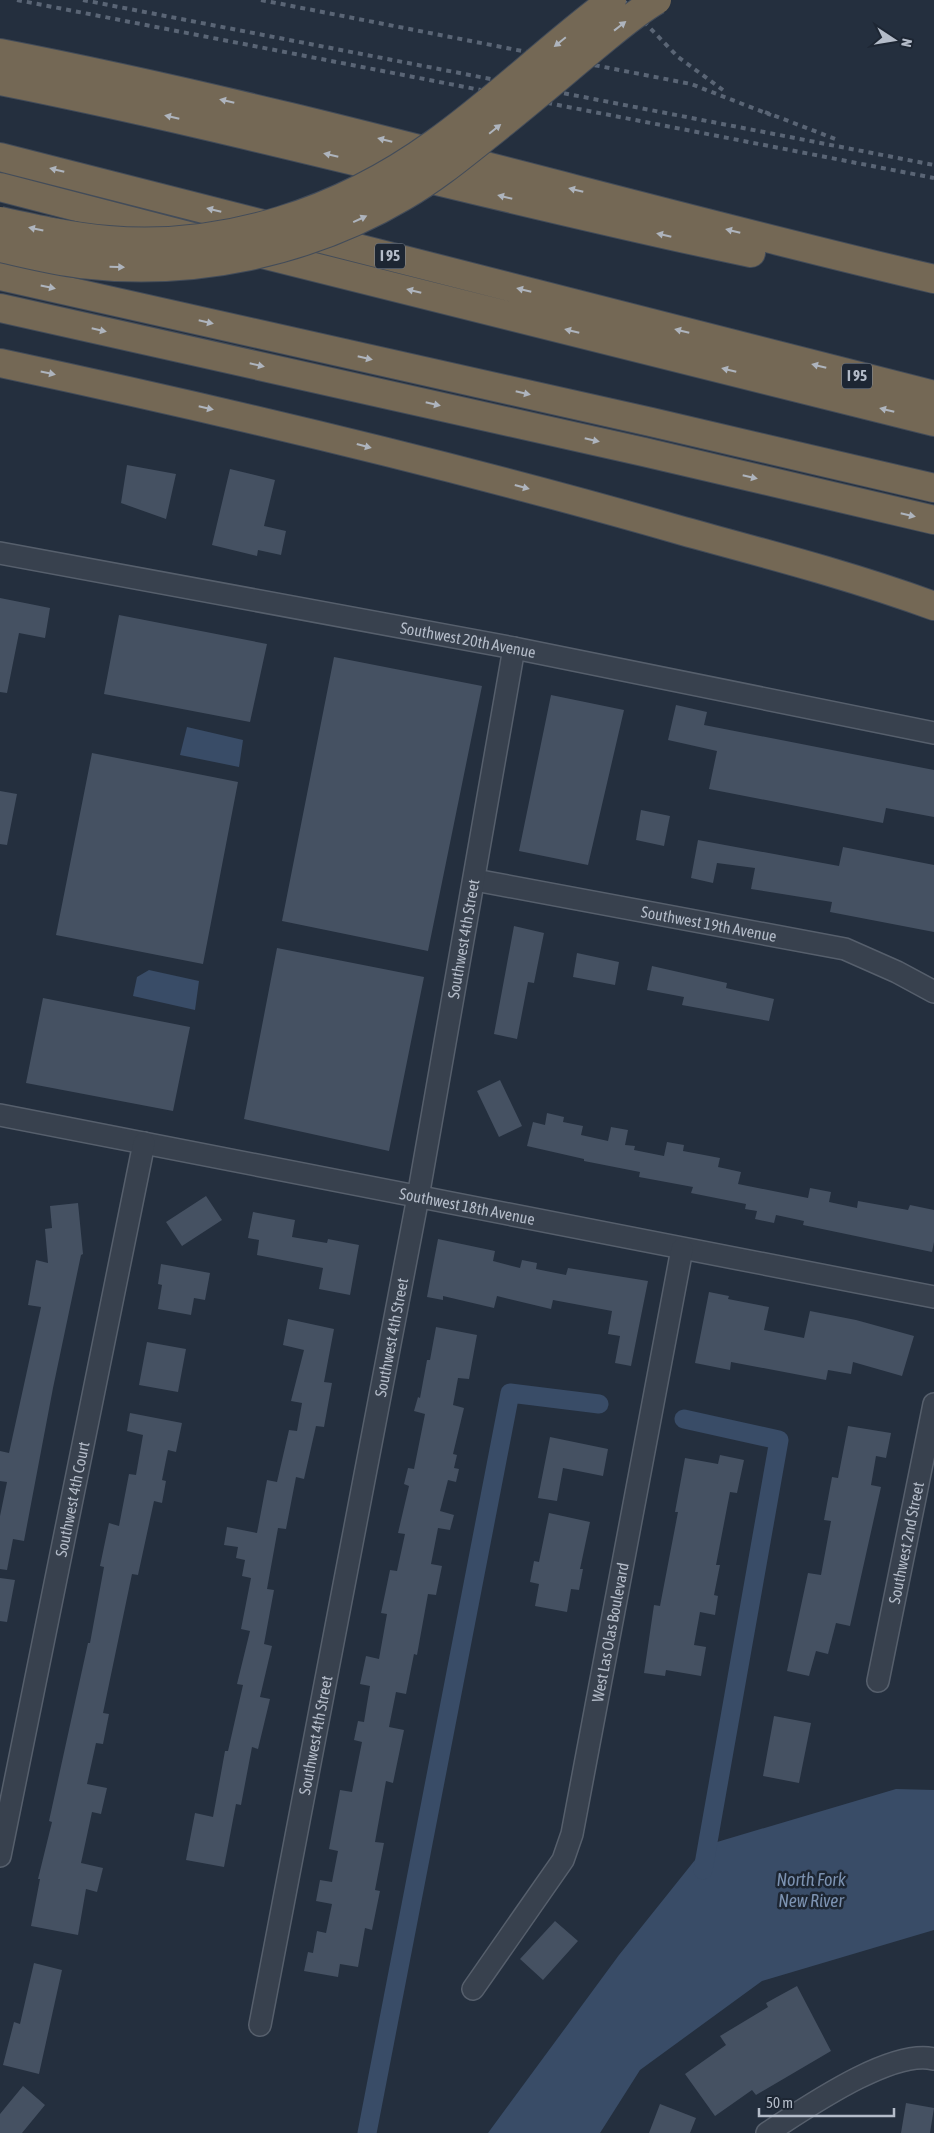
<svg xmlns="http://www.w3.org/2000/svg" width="934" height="2133" viewBox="0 0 934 2133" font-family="'Asap Condensed',sans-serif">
<rect width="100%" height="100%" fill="#242f3e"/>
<path fill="#394c67" d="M187 727 243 740 239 767 180 755Z
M149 970 199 981 195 1010 133 996 137 977Z
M896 1789 934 1790V1930L762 1981 640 2070 600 2133H488L619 1955 707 1845Z"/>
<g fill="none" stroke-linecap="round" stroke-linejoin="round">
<path stroke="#394c67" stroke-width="19" d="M684 1419 779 1440 703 1870
M367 2133 510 1393 599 1404"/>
</g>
<path fill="#455162" d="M127 465 176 474 166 519 121 503Z
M230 469 275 480 264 526 286 531 281 555 258 550 257 556 212 545Z
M0 598 50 608 45 638 19 633 7 693 0 692Z
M119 615 267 644 250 722 104 694Z
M334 657 482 686 428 951 282 921Z
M551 695 624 710 588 865 519 851Z
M676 705 707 712 704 725 934 770V817L886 808 883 823 709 789 717 751 668 740Z
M92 753 238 782 203 964 56 935Z
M0 791 17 794 7 845 0 844Z
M641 810 670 816 664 846 636 840Z
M698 840 839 866 843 847 934 865V932L830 912 832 902 751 889 755 868 717 863 713 883 691 878Z
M514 926 544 933 534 983 528 982 517 1039 494 1034Z
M277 948 424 977 389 1151 244 1119Z
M577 953 619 962 615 985 573 977Z
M652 966 727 983 726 988 774 999 769 1021 682 1005 684 997 647 990Z
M43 998 190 1027 173 1111 26 1083Z
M500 1080 522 1126 499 1137 477 1091Z
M547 1113 564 1117 563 1122 583 1126 581 1135 608 1141 611 1127 628 1130 625 1145 635 1146 634 1150 664 1156 667 1142 684 1145 683 1151 720 1158 718 1167 741 1172 738 1184 808 1198 810 1188 831 1192 829 1202 857 1208 858 1201 908 1210 910 1205 934 1210V1242L932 1252 803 1225 804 1221 776 1215 774 1223 755 1219 757 1211 745 1209 746 1204 691 1193 693 1187 639 1177 640 1172 584 1161V1159L527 1146 533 1122 545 1125Z
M206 1196 222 1220 182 1246 166 1222Z
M78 1203 83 1254 81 1255 53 1388 24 1541 13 1539 7 1570 0 1569V1516L7 1482 0 1481V1451L9 1453 41 1307 28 1305 36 1260 48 1263 45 1229 52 1228 50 1206Z
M253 1212 295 1220 292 1237 327 1243 328 1239 359 1245 350 1295 319 1289 323 1268 257 1255 259 1240 248 1238Z
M438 1239 495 1251 493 1261 520 1268 522 1260 537 1263 536 1269 566 1275 568 1268 648 1281 631 1366 615 1363 620 1336 608 1334 612 1311 553 1300 551 1309 497 1296 494 1308 443 1296V1300L427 1297Z
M161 1264 210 1273 205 1300 194 1298 191 1315 158 1309 162 1285 158 1284Z
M709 1292 729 1296 728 1299 769 1307 764 1330 804 1338 810 1311 856 1320 914 1336 902 1376 853 1362 851 1374 828 1370 826 1380 731 1362 730 1370 695 1363Z
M288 1319 334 1329 324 1382 332 1383 324 1427 316 1426 304 1479 296 1477 286 1529 278 1528 267 1589 274 1590 264 1644 272 1646 260 1697 270 1699 258 1749 252 1747 241 1805 236 1804 224 1867 186 1860 195 1813 213 1817 225 1751H228L243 1685 237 1684 250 1631 241 1629 251 1578 242 1576 245 1560 236 1558 238 1547 224 1545 227 1527 257 1533 267 1480 277 1482 289 1430 297 1431 302 1403 291 1401 304 1350 283 1345Z
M436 1327 477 1335 469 1379 458 1378 453 1405 464 1408 453 1454 457 1455 454 1468 459 1469 456 1482 448 1480 440 1511 454 1515 450 1530 438 1528 431 1564 442 1566 436 1595 428 1594 417 1655 414 1654 406 1694 396 1692 389 1727 404 1730 393 1783 386 1781 375 1842 384 1843 375 1890 380 1891 372 1930 365 1928 358 1967 340 1964 338 1977 304 1971 308 1952 313 1953 317 1931 326 1933 332 1904 316 1901 320 1880 332 1882 338 1851 329 1849 340 1790 352 1792 362 1742 354 1740 358 1721 364 1722 370 1686 360 1684 366 1656 379 1659 387 1614 381 1613 385 1594 390 1570 397 1571 405 1534 398 1533 409 1486 404 1484 408 1468 414 1469 425 1414 414 1411 418 1397 420 1398 427 1360H430Z
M147 1342 186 1349 178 1392 139 1385Z
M130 1413 182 1423 176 1452 168 1450 162 1480 166 1481 162 1503 154 1501 138 1575 132 1574 103 1713 109 1714 103 1744 96 1743 87 1784 107 1788 101 1814 92 1812 81 1863 103 1868 97 1892 86 1889 78 1935 31 1926 40 1879H38L52 1822 49 1821 88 1643H90L104 1567 100 1566 109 1523 119 1526 129 1474 136 1475 143 1435 127 1431Z
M848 1426 891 1433 886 1458 876 1456 871 1485 881 1487 850 1626 836 1623 828 1654 816 1651 809 1676 787 1671 808 1573 821 1575 831 1521 824 1520 832 1477 838 1478Z
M550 1437 608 1449 603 1476 563 1468 557 1501 538 1498Z
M720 1455 744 1460 737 1493 730 1492 716 1565H720L714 1595 718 1596 715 1615 700 1612 694 1645 706 1647 701 1676 666 1670 665 1676 644 1673 654 1605 660 1606 678 1512H675L685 1458 718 1464Z
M549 1513 590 1522 580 1569H583L579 1590 571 1589 567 1612 535 1606 539 1584 530 1582 534 1561 539 1562Z
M0 1578 15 1580 7 1622 0 1621Z
M774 1716 811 1723 799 1783 763 1776Z
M555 1921 578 1941 543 1980 520 1959Z
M34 1963 62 1970 39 2074 3 2065 14 2022 20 2024Z
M797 1986 831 2051 756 2095 752 2090 715 2116 685 2074 726 2045 720 2036 768 2007 766 2003Z
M23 2086 45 2105 22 2133H0V2114Z
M906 2103 934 2108 930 2133H901Z
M660 2104 696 2118 690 2133H649Z"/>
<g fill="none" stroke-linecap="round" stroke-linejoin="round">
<g stroke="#565f6c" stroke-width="24">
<g id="minor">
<path id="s1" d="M0 553 514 648 934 733"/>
<path id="s2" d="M475 880 845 949 897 972 934 992"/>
<path id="s3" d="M0 1115 934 1297"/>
<path id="s4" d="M878 1681 934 1404"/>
<path id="s5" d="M0 1856 144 1143"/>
<path id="s6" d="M473 1989 563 1860 572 1834 682 1249"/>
<path id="s7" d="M260 2025 418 1197 514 648"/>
<path d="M767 2133C803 2110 891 2048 934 2059"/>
</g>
</g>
<g stroke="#434c59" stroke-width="30">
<path id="highway" d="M0 53C315 114 622 206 934 279
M0 81C252 131 500 201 751 253
M0 157 934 395
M0 187 193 237
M254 252 934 422
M0 276 651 422 934 488
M0 308 644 452 934 520
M0 363C229 412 457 466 683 531 767 554 852 576 934 606"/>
</g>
<use href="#minor" stroke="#38414e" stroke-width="21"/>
<use href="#highway" stroke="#746855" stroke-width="28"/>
<path stroke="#5a6575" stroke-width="4" stroke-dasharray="5 5" stroke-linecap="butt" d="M17 0 934 178
M83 0 934 165
M261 0 691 84 771 115
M611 0 634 20
M623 0 678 57 723 90
M765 112 838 140"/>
<g stroke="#434c59" stroke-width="30" stroke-linecap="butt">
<path id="highway-bridge" d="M0 221C36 229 72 237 108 240 225 250 341 211 435 143 497 99 551 45 612 0
M0 248C27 254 54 261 81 264 193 277 308 253 404 196 432 180 458 159 483 139 520 110 555 80 591 50 612 33 633 14 657 0"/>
</g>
<use href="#highway-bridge" stroke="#746855" stroke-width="28"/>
</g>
<defs><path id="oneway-solid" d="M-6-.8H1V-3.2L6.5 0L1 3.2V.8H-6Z" transform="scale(1.25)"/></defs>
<g fill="#aeb4bd">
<use href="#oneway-solid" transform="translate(620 26) rotate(-38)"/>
<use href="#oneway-solid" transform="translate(560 42) rotate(141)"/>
<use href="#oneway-solid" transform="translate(227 101) rotate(-167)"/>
<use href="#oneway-solid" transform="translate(172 117) rotate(-167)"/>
<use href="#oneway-solid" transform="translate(495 129) rotate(-39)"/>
<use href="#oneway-solid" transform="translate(385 140) rotate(-166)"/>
<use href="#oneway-solid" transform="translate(331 155) rotate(-167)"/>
<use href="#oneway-solid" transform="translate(57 170) rotate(-166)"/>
<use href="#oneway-solid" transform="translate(576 190) rotate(-166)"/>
<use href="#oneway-solid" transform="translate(505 197) rotate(-166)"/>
<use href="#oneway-solid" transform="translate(214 210) rotate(-166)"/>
<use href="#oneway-solid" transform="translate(360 219) rotate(-25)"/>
<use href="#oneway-solid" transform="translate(36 229) rotate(-168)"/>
<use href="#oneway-solid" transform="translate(733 231) rotate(-166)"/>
<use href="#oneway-solid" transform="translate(664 235) rotate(-167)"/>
<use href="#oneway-solid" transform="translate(117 267) rotate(2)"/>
<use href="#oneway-solid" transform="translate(48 287) rotate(12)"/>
<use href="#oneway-solid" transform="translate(524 290) rotate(-166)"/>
<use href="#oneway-solid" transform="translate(414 291) rotate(-166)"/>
<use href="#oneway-solid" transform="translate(206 322) rotate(13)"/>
<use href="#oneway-solid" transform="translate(99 330) rotate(13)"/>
<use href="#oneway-solid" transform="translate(572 331) rotate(-166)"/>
<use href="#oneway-solid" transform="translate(682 331) rotate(-166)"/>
<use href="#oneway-solid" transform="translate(365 358) rotate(13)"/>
<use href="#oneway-solid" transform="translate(257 365) rotate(13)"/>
<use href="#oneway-solid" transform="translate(819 366) rotate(-166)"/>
<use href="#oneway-solid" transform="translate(729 370) rotate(-166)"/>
<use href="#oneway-solid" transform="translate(48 373) rotate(12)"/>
<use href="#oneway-solid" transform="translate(523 393) rotate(13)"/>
<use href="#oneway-solid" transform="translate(433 404) rotate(13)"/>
<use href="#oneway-solid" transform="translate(206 408) rotate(13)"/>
<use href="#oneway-solid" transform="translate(887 410) rotate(-166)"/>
<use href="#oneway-solid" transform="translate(592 440) rotate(13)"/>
<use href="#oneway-solid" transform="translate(364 446) rotate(15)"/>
<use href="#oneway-solid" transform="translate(750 477) rotate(13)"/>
<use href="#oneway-solid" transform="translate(522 487) rotate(15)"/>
<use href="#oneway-solid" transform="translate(908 515) rotate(13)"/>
</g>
<g text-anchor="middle" stroke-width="5" stroke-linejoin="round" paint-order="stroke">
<g fill="#1d2633" stroke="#878f9c" stroke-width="1">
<rect x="375" y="243.5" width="30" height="25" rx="4"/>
<rect x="842" y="363.5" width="30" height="25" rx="4"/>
</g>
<g font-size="15" font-weight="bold" fill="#b4bcc9">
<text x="390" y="261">I 95</text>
<text x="857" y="381">I 95</text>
</g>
<g font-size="16" fill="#b4bcc9" stroke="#1d2633">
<text dy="6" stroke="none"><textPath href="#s1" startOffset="476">Southwest 20th Avenue</textPath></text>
<text dy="6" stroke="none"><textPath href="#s2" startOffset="238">Southwest 19th Avenue</textPath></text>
<text dy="6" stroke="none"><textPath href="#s7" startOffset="1105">Southwest 4th Street</textPath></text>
<text dy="6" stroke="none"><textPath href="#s3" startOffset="476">Southwest 18th Avenue</textPath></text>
<text dy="6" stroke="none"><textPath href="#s7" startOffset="700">Southwest 4th Street</textPath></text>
<text dy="6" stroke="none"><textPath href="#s5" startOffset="364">Southwest 4th Court</textPath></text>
<text dy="6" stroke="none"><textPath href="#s4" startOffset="141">Southwest 2nd Street</textPath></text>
<text dy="6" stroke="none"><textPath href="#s6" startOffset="390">West Las Olas Boulevard</textPath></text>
<text dy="6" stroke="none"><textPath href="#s7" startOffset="295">Southwest 4th Street</textPath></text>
</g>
<g font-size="18" font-style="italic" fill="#7c92b1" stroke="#1d2633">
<text x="811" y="1886">North Fork<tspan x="811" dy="21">New River</tspan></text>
</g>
</g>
<g transform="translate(894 40) rotate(102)" stroke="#1d2633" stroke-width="4" paint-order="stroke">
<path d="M0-4L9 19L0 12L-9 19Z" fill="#b4bcc9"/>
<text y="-8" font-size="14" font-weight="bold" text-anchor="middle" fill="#b4bcc9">N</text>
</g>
<path d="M759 2108v8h135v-8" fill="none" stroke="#b4bcc9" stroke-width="2.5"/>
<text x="766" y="2108" font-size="15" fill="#b4bcc9" stroke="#1d2633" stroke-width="4" paint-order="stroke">50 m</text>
</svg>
